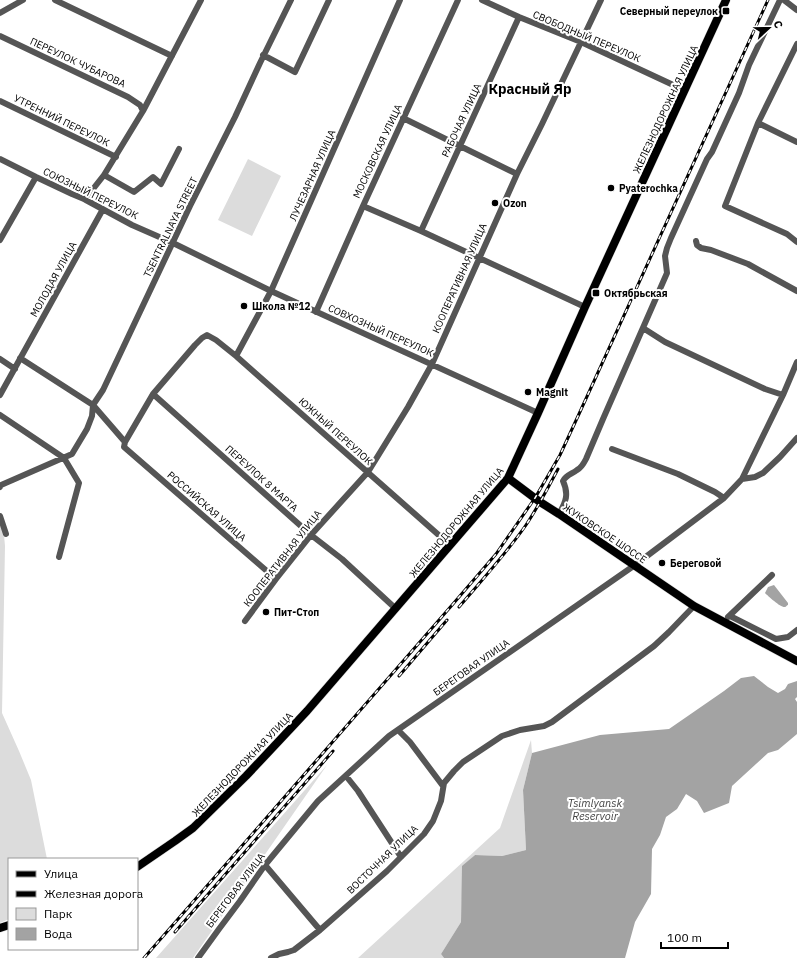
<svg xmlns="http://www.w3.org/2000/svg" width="797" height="958" viewBox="0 0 797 958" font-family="'IBM Plex Sans',sans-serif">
<rect width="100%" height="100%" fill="#fff"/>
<path fill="#dcdcdc" d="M248 159 281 176 252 236 218 220Z
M0 522 4 535 5 546 2 713 19 751 31 780 47 859H9V919L0 923Z
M531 740 532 753 523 790 526 850 502 856 475 855 463 866 461 922 441 954 444 958H358L500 828Z
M327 765 193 958H156Z"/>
<path fill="#a3a3a3" d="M774 585 788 603V605C787 605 786 607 785 607 781 608 768 596 765 593L768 587Z
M754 676 768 687 778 693 785 689 788 684 797 681V697L795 699 797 702V734L778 750 768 753 732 786 729 803 704 813 697 801 686 794 677 809 666 817 660 835 652 849 651 894 635 922 625 958H444L441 954 461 922 462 866 475 855 502 856 526 850 523 790 532 753 600 735 669 729 724 691 741 678Z"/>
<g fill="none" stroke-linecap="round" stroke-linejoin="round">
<g stroke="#dbdbdb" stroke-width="9">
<path id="major" d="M508 478 540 502 559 514 694 606 797 661
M137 867 175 841 193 828 246 776 307 711 508 478 538 413 585 307 726 0
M0 928 9 925"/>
</g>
<path stroke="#555" stroke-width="6" d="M55 0 172 56
M482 0 519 17 581 42 684 90
M784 0 797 10
M0 13 23 0
M0 36 128 97 140 105 143 111
M797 44 758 123 725 206 787 234 797 242
M263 55 295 72 329 0
M0 101 116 157
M403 118 517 174
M758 123 797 142
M0 159 36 177 72 194 84 199 132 225 173 243 271 291 538 413
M104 175 134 192 153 177 161 184 179 149
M84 199 93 189 104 175 143 111 201 0
M363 206 421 231 585 307
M421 231 519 17
M0 240 36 177
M696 241 697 245 701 248 711 250 748 264 797 291
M316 312 363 206 458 0
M643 328 665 342 765 389 783 395
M236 356 271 291 400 0
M20 358 93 405 125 442
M0 359 15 369
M153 394 311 535 342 559 395 608
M0 395 103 209
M0 415 64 458 79 483 59 557
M612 449 678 474 715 492 724 498
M742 479 783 395 797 362
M0 487 1 485 72 454 87 429 92 416 93 405 103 390 190 206 235 117 260 63 291 0
M559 514C566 502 569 494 563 481 566 475 572 474 577 470 581 468 584 463 586 459L603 419 667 273 665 256 667 248 671 238 707 159 712 152 739 93 749 65 780 0
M0 516 6 534
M276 579 124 447 125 442 153 394 195 345 202 338 207 335 216 340 236 356 450 545
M730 616 776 639 788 637 797 630
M728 617 772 575
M245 621 276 579 311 535 368 472 408 407 432 364 517 174 542 124 601 0
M398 730 410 742 443 786
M346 776 358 791 401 857
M265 865 320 930
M198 958 219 929 240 901 265 865 318 801 389 736 635 565 724 498 742 479 755 477 763 473 780 457 797 438
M271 958 279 954 288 952 294 950 320 930 387 871 424 834 433 821 441 801 444 783 454 771 463 762 502 736 520 730 544 726 552 722 654 646 669 632 694 606"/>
<use href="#major" stroke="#000" stroke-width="8"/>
<g stroke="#000" stroke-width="3">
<path id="rail" d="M459 607C482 580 506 554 526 525 538 507 548 488 558 469
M399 676 447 620
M175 932 333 751
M144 958 453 604 496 554 535 498 560 455 579 414 768 0"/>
</g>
<use href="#rail" stroke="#fff" stroke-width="1.5" stroke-dasharray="4.5" stroke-linecap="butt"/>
</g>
<g fill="#000" stroke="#fff" stroke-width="1.5">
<rect x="722" y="7" width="8" height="8" rx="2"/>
<circle cx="611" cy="188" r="4"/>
<circle cx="495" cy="203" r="4"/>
<rect x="592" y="289" width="8" height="8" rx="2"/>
<circle cx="244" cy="306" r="4"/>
<circle cx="528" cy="392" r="4"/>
<circle cx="662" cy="563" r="4"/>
<circle cx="266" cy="612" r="4"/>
</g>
<g text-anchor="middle" stroke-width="4" stroke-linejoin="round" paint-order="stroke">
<g font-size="10" font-weight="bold" fill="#000" stroke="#fff" text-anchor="start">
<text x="718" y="15" text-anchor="end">Северный переулок</text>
<text x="619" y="192">Pyaterochka</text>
<text x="503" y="207">Ozon</text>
<text x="604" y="297">Октябрьская</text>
<text x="252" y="310">Школа №12</text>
<text x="536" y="396">Magnit</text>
<text x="670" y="567">Береговой</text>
<text x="274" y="616">Пит-Стоп</text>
</g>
<g font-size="10" fill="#000" stroke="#fff">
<text transform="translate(587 36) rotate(23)" y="4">СВОБОДНЫЙ ПЕРЕУЛОК</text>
<text transform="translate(78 62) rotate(25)" y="4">ПЕРЕУЛОК ЧУБАРОВА</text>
<text transform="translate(665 109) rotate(-65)" y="4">ЖЕЛЕЗНОДОРОЖНАЯ УЛИЦА</text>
<text transform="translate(62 120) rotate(26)" y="4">УТРЕННИЙ ПЕРЕУЛОК</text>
<text transform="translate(461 120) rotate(-65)" y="4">РАБОЧАЯ УЛИЦА</text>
<text transform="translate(377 151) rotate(-65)" y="4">МОСКОВСКАЯ УЛИЦА</text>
<text transform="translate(312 175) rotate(-66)" y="4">ЛУЧЕЗАРНАЯ УЛИЦА</text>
<text transform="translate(91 193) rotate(26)" y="4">СОЮЗНЫЙ ПЕРЕУЛОК</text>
<text transform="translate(170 227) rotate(-64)" y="4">TSENTRALNAYA STREET</text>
<text transform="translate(459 278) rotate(-66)" y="4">КООПЕРАТИВНАЯ УЛИЦА</text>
<text transform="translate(53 279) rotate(-61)" y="4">МОЛОДАЯ УЛИЦА</text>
<text transform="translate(381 330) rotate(24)" y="4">СОВХОЗНЫЙ ПЕРЕУЛОК</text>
<text transform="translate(336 431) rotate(42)" y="4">ЮЖНЫЙ ПЕРЕУЛОК</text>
<text transform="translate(262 478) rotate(42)" y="4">ПЕРЕУЛОК 8 МАРТА</text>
<text transform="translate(207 506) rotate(41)" y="4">РОССИЙСКАЯ УЛИЦА</text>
<text transform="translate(456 522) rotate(-50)" y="4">ЖЕЛЕЗНОДОРОЖНАЯ УЛИЦА</text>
<text transform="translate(605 533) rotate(34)" y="4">ЖУКОВСКОЕ ШОССЕ</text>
<text transform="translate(282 558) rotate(-52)" y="4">КООПЕРАТИВНАЯ УЛИЦА</text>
<text transform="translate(471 667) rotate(-35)" y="4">БЕРЕГОВАЯ УЛИЦА</text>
<text transform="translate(242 764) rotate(-46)" y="4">ЖЕЛЕЗНОДОРОЖНАЯ УЛИЦА</text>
<text transform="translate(382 859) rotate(-44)" y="4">ВОСТОЧНАЯ УЛИЦА</text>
<text transform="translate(235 890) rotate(-53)" y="4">БЕРЕГОВАЯ УЛИЦА</text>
</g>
<g font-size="11" font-style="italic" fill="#444" stroke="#fff">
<text x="595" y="807">Tsimlyansk<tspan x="595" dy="13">Reservoir</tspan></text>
</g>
<g font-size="14" font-weight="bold" fill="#000" stroke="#fff">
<text x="530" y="94">Красный Яр</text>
</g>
</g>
<rect x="8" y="858" width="130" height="92" fill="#ffffff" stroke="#999999"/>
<rect x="16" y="871" width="20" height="6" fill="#000000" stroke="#999999"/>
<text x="44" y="878" font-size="12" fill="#000000">Улица</text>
<rect x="16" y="891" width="20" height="6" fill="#000000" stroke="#999999"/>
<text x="44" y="898" font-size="12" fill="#000000">Железная дорога</text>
<rect x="16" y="908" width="20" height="12" fill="#dcdcdc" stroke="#999999"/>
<text x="44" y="918" font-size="12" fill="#000000">Парк</text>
<rect x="16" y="928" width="20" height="12" fill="#a3a3a3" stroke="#999999"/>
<text x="44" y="938" font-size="12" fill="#000000">Вода</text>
<g transform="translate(769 28) rotate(68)" stroke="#ffffff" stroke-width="3" paint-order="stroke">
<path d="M0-3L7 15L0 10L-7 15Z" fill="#000000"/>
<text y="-6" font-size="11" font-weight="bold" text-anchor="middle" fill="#000000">С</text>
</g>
<path d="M661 942v6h67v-6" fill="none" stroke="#000000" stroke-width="2"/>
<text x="667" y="942" font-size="12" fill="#000000" stroke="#ffffff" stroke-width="3" paint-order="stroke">100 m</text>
</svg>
